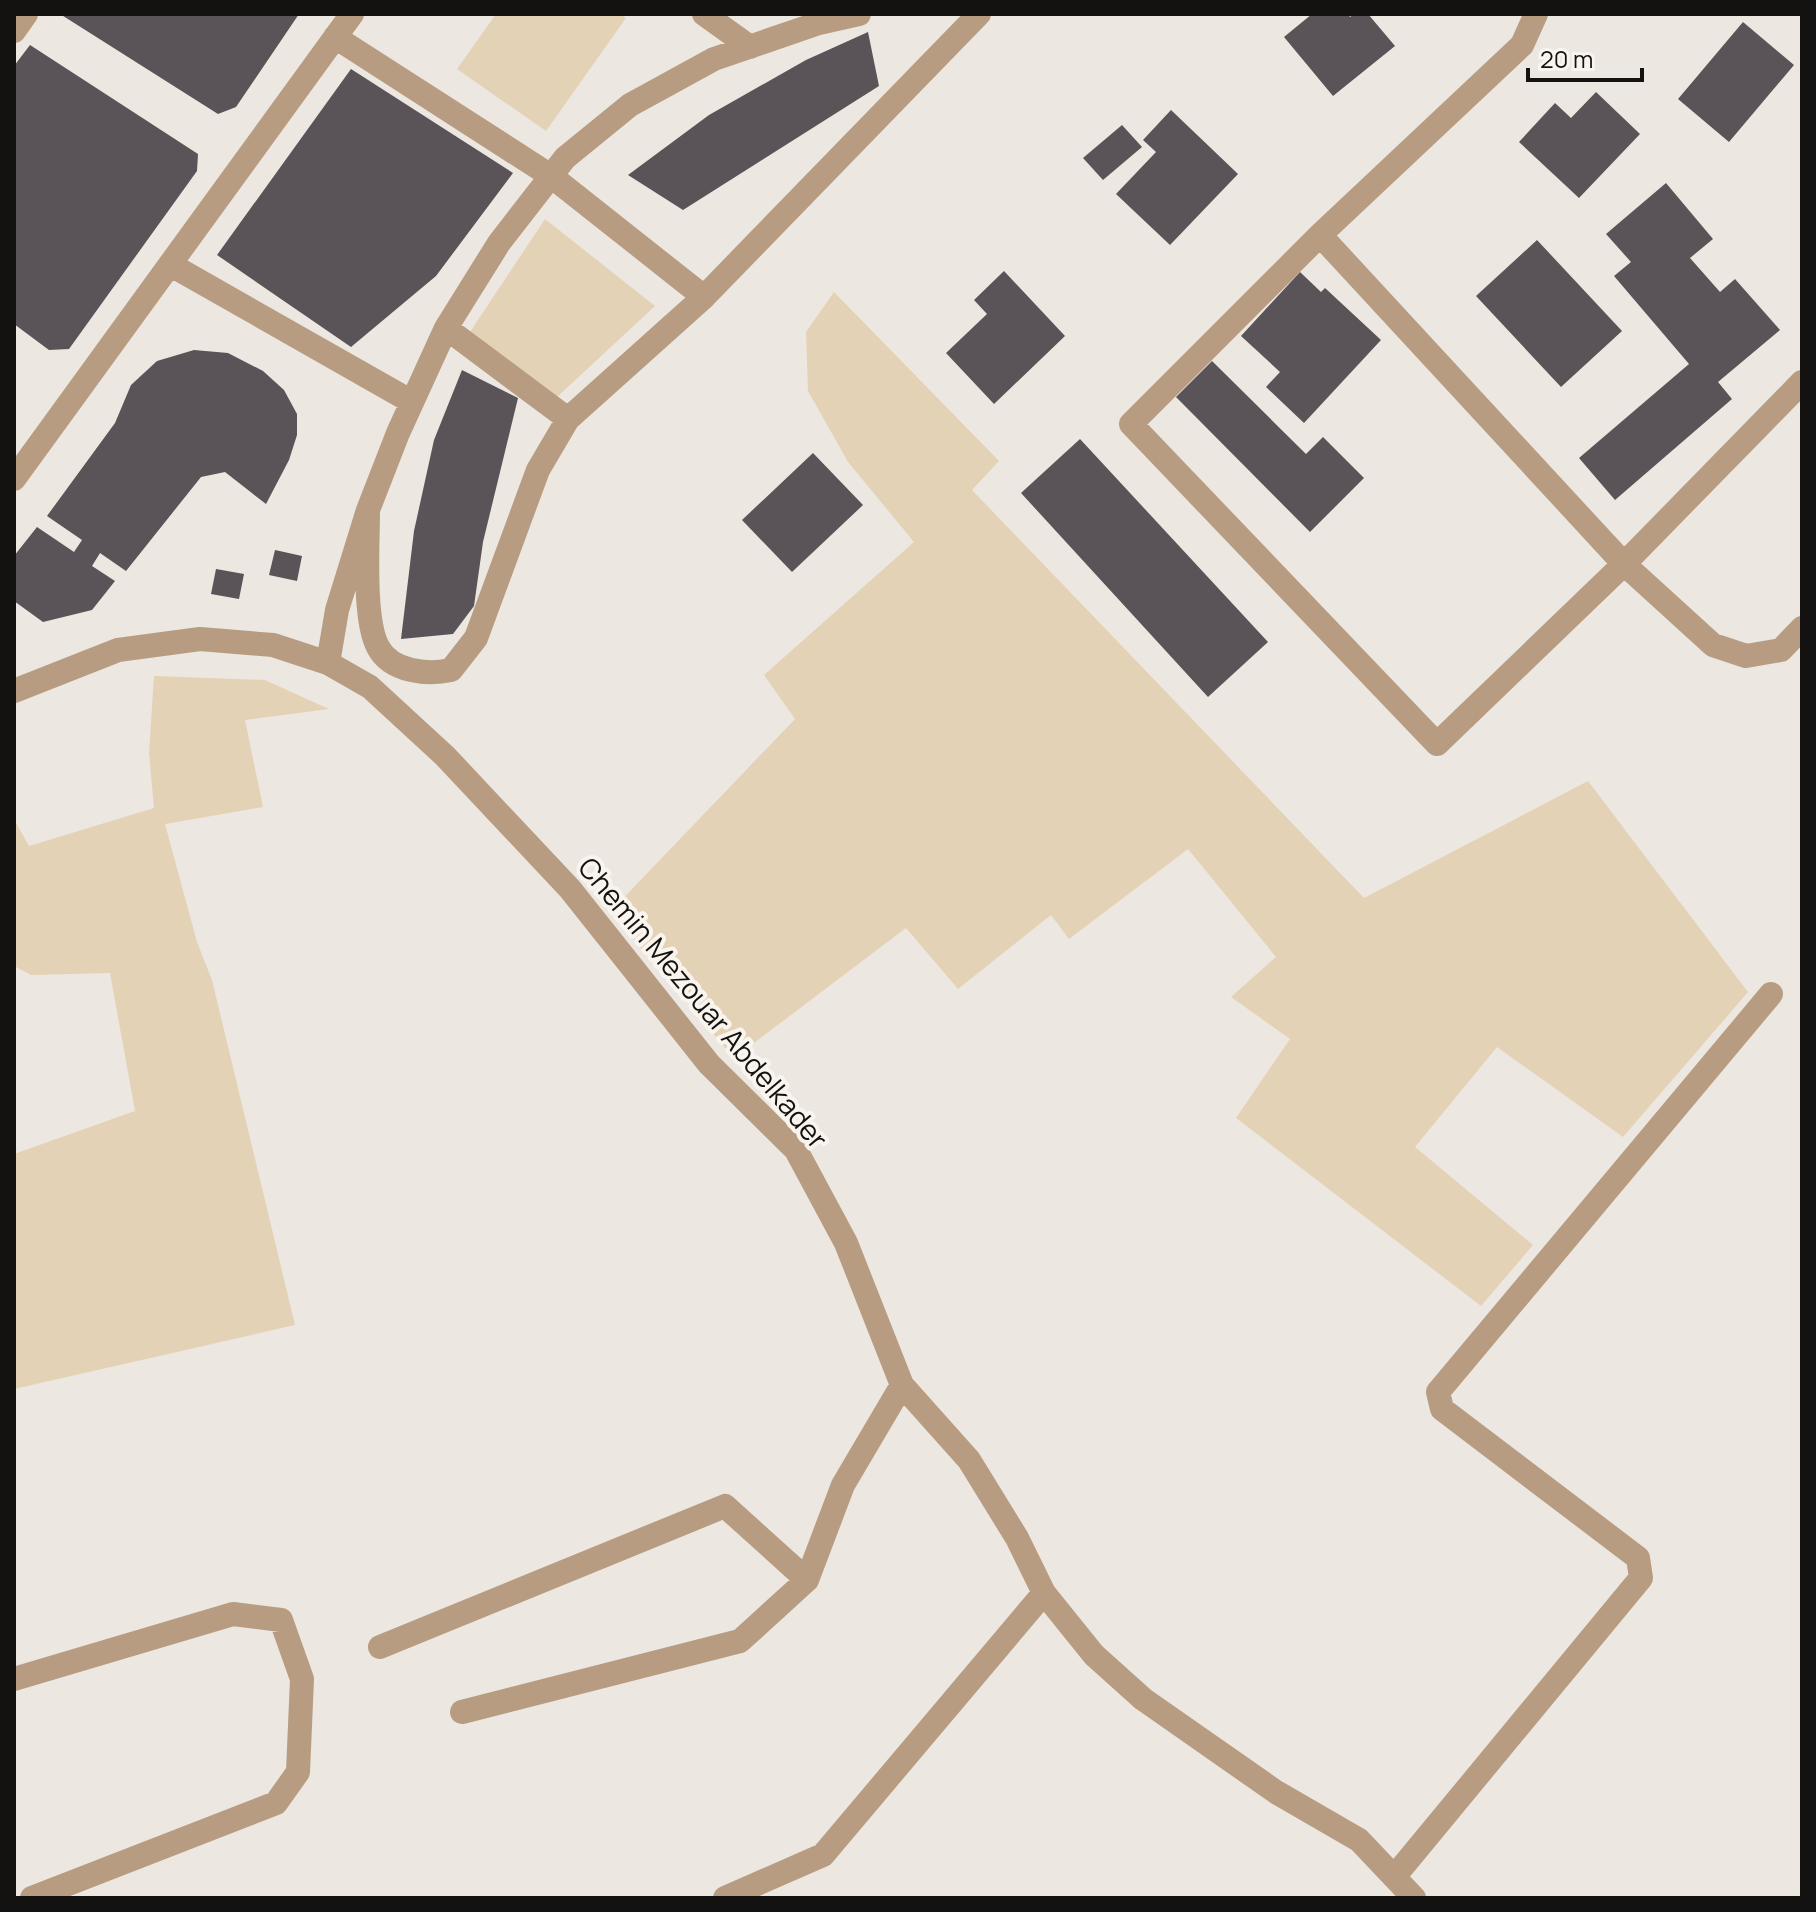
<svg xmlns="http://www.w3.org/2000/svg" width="1816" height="1912" viewBox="0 0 1816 1912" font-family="Manrope,sans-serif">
<rect width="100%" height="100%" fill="#ece7e0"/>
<path fill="#e4d2b6" d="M496 14H621L626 18 546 131 457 69Z
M545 219 655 306 556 398 468 335Z
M834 292 999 461 972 490 1364 898 1588 781 1748 992 1623 1137 1497 1047 1415 1147 1533 1245 1481 1306 1236 1118 1290 1039 1231 997 1276 957 1188 849 1069 939 1051 915 958 989 906 928 734 1058 610 912 795 719 764 675 914 542 848 462 808 391 806 332Z
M154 676 265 680 329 709 245 720 263 807 165 824 197 942 212 980 295 1325 14 1389V1154L135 1111 110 973 31 975 14 966V819L29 846 154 808 149 753Z"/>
<path fill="#5a5357" d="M60 14H299L236 107 218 114Z
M1312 14H1348L1350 17 1354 14H1368L1395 46 1333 96 1284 37Z
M1743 22 1794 65 1729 142 1678 99Z
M868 32 879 86 683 210 628 175 709 115 806 60Z
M30 45 198 154 197 171 69 349 49 350 14 324V66Z
M351 69 513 173 436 276 351 347 217 255Z
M1596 92 1640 134 1579 198 1519 142 1555 103 1571 118Z
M1171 110 1238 174 1170 245 1116 194 1156 152 1143 140Z
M1122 125 1142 147 1103 180 1083 158Z
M1666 183 1713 239 1690 258 1720 292 1735 279 1780 330 1718 382 1732 399 1615 500 1579 458 1689 364 1614 276 1631 262 1606 234Z
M1537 240 1622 331 1561 387 1476 296Z
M1004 271 1065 336 994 404 946 353 987 314 974 300Z
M1300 272 1321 292 1325 288 1381 340 1304 423 1266 387 1280 372 1241 336Z
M194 350 228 353 263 371 284 390 297 414V435L289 460 266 504 225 472 201 477 126 571 100 553 92 566 115 581 92 610 43 622 14 601V556L37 527 74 552 82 540 47 516 115 423 131 385 157 361Z
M1212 361 1306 454 1323 437 1364 478 1310 532 1176 397Z
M462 370 518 398 483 542 474 606 453 634 401 639 414 531 434 440Z
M1080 439 1268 642 1208 697 1021 493Z
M813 453 863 505 792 572 742 520Z
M275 550 302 556 297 581 269 575Z
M216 569 244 574 239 599 211 594Z"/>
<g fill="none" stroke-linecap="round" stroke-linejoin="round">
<path stroke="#b79c82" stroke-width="24" d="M704 14 750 47
M1536 14 1522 45 1320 235 1131 424 1437 744 1624 564 1802 382
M14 31 26 14
M335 37 551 176 704 297
M1320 235 1624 564 1713 645 1746 656 1781 650 1802 628
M171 265 412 402
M446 328 568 419
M14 479 352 14
M368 510C368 544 363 619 378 647 391 672 427 675 451 670L476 638 538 470 568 419 704 297 979 14
M328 663 337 610 368 510 398 433 446 328 499 243 565 158 630 105 714 59 819 23 859 14
M14 691 118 650 200 639 273 645 328 663 370 687 445 756 570 889 709 1064 796 1150 846 1243 902 1385 969 1460 1017 1538 1044 1593 1094 1655 1143 1699 1276 1792 1359 1840 1414 1898
M380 1647 725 1506 807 1580
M14 1679 233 1614 281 1620 302 1679 298 1772 276 1803 32 1898
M462 1712 740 1641 807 1580 843 1485 902 1385
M1394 1877 1641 1578 1638 1558 1442 1409 1438 1392 1771 994
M725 1898 823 1855 1044 1593"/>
</g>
<g text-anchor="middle" stroke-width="8" stroke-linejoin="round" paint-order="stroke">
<g font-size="28" fill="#141210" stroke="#f9f4ed">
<text transform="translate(703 1003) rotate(50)" y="10">Chemin Mezouar Abdelkader</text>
</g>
</g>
<rect width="1816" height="1912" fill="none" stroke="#141210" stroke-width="32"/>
<path d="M1528 68v12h114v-12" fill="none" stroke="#141210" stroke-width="4"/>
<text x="1540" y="68" font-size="24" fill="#141210" stroke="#f9f4ed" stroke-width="6" paint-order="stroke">20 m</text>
</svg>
